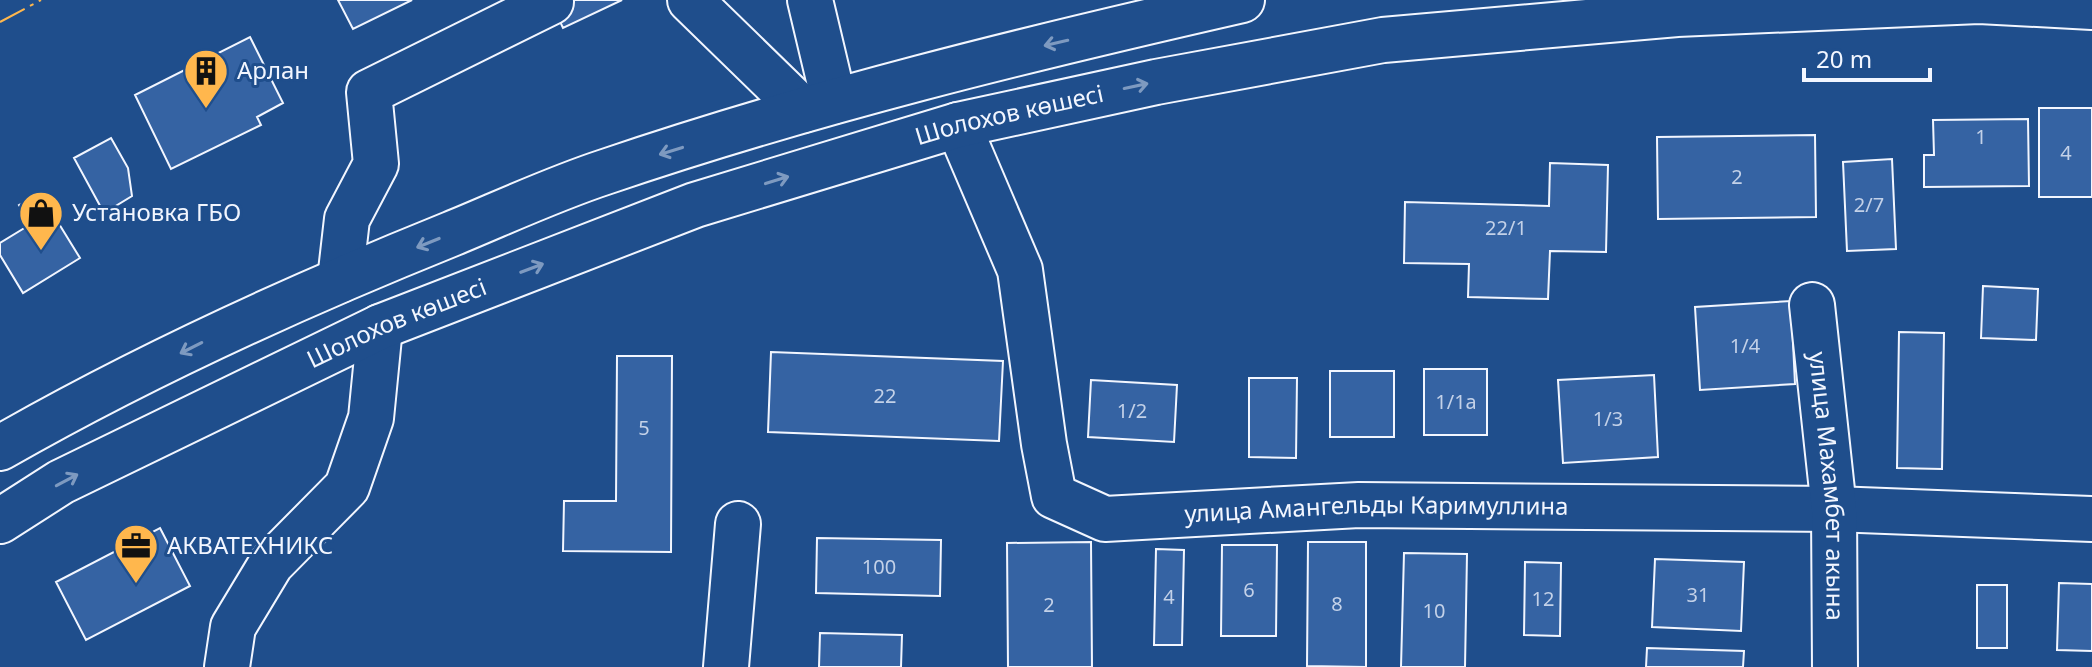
<svg xmlns="http://www.w3.org/2000/svg" width="2092" height="667" viewBox="0 0 2092 667" font-family="'Noto Sans',sans-serif">
<rect width="100%" height="100%" fill="#1f4e8c"/>
<path fill="#3563a3" stroke="#f2f6ff" stroke-width="2" d="M338 0H412L353 29Z
M550 0H622L563 28Z
M250 37 283 103 257 117 261 125 171 169 135 95Z
M2039 108H2092V197H2039Z
M2028 119 2029 186 1924 187V155H1934L1933 120Z
M1815 135 1816 217 1658 219 1657 137Z
M111 138 128 168 132 196 104 213 74 158Z
M1892 159 1896 249 1847 251 1843 162Z
M1550 163 1608 165 1606 252 1550 251 1548 299 1468 297 1469 264 1404 263 1405 202 1549 206Z
M40 193 80 258 23 293 0 255V243L31 224 19 205Z
M1983 286 2038 289 2036 340 1981 338Z
M1791 301 1795 384 1700 390 1695 307Z
M1899 332 1944 333 1942 469 1897 468Z
M771 352 1003 361 999 441 768 432Z
M617 356H672L671 552 563 551 564 501H616Z
M1424 369H1487V435H1424Z
M1330 371H1394V437H1330Z
M1654 375 1658 457 1563 463 1558 380Z
M1249 378H1297L1296 458 1249 457Z
M1091 380 1177 385 1174 442 1088 437Z
M160 528 190 586 86 640 56 582Z
M817 538 941 540 940 596 816 593Z
M1091 542 1092 667H1008L1007 543Z
M1308 542H1366V667L1307 666Z
M1222 545H1277L1276 636H1221Z
M1156 549 1184 550 1182 645H1154Z
M1404 553 1467 554 1465 667H1401Z
M1655 559 1744 562 1741 631 1652 627Z
M1525 562 1561 563 1560 636 1524 635Z
M2059 583 2092 584V651L2057 650Z
M1977 585H2007V648H1977Z
M820 633 902 635 901 667H819Z
M1647 648 1744 651 1743 667H1646Z"/>
<g fill="none" stroke-linecap="round" stroke-linejoin="round">
<g stroke="#f2f6ff" stroke-width="48">
<g id="minor">
<path d="M690 0 803 110"/>
<path d="M810 0 834 101"/>
<path id="s1" d="M958 125 1020 270 1044 444 1054 496 1105 519 1359 505 1834 509 2092 519"/>
<path d="M340 280 347 219 376 164 369 92 551 2"/>
<path id="s2" d="M1812 305 1834 509 1835 667"/>
<path d="M227 667 233 627 271 564 347 487 371 418 380 327"/>
<path d="M726 667 738 524"/>
</g>
</g>
<g stroke="#f2f6ff" stroke-width="48">
<g id="highway">
<path d="M0 448C145 365 297 296 451 234 502 213 553 189 605 172 814 101 1027 49 1242 0"/>
<path id="s3" d="M0 521 61 482 380 327 695 205 958 125 1156 82 1383 40 1677 14 1979 1 2092 7"/>
</g>
</g>
<use href="#minor" stroke="#1f4e8c" stroke-width="44"/>
<use href="#highway" stroke="#1f4e8c" stroke-width="44"/>
<path stroke="#ffb74d" stroke-width="2" stroke-dasharray="28 6 4 6" stroke-linecap="butt" d="M0 22 41 0"/>
</g>
<defs><path id="oneway-shaft" d="M-6 0H5M1.5-3L5.5 0L1.5 3" fill="none" stroke-width="1.6" stroke-linecap="round" stroke-linejoin="round" transform="scale(2)"/></defs>
<g stroke="#7e9ac0">
<use href="#oneway-shaft" transform="translate(1056 43) rotate(167)"/>
<use href="#oneway-shaft" transform="translate(1136 86) rotate(-12)"/>
<use href="#oneway-shaft" transform="translate(671 151) rotate(163)"/>
<use href="#oneway-shaft" transform="translate(777 180) rotate(-17)"/>
<use href="#oneway-shaft" transform="translate(428 243) rotate(158)"/>
<use href="#oneway-shaft" transform="translate(532 268) rotate(-21)"/>
<use href="#oneway-shaft" transform="translate(191 348) rotate(153)"/>
<use href="#oneway-shaft" transform="translate(67 480) rotate(-28)"/>
</g>
<defs>
<g id="building-pin" transform="scale(2.3)"><path d="M0 17L-7.5 6A9.5 9.5 0 1 1 7.5 6Z" fill="#ffb74d" stroke="#1f4e8c"/><path d="M-4-6H4V6H1V3H-1V6H-4ZM-2.5-4.3h1.7v1.8h-1.7ZM.8-4.3h1.7v1.8H.8ZM-2.5-1h1.7V.8h-1.7ZM.8-1h1.7V.8H.8Z" fill="#111"/></g>
<g id="shop-pin" transform="scale(2.3)"><path d="M0 17L-7.5 6A9.5 9.5 0 1 1 7.5 6Z" fill="#ffb74d" stroke="#1f4e8c"/><path d="M-5-2.5h2.3a2.7 3.5 0 0 1 5.4 0H5L5.5 6h-11ZM-1.5-2.5h3a1.5 2.3 0 0 0-3 0Z" fill="#111"/></g>
<g id="office-pin" transform="scale(2.3)"><path d="M0 17L-7.5 6A9.5 9.5 0 1 1 7.5 6Z" fill="#ffb74d" stroke="#1f4e8c"/><path d="M-6-3h4V-5.5h4V-3h4V5H-6ZM-1-4.5V-3h2v-1.5ZM-6 0V1H6V0Z" fill="#111"/></g>
</defs>
<g fill-rule="evenodd">
<use href="#building-pin" x="206" y="71"/>
<use href="#shop-pin" x="41" y="213"/>
<use href="#office-pin" x="136" y="546"/>
</g>
<g text-anchor="middle" stroke-width="6" stroke-linejoin="round" paint-order="stroke">
<g font-size="20" fill="#c3d1e8">
<text x="1981" y="144">1</text>
<text x="2066" y="160">4</text>
<text x="1737" y="184">2</text>
<text x="1869" y="212">2/7</text>
<text x="1506" y="235">22/1</text>
<text x="1745" y="353">1/4</text>
<text x="885" y="403">22</text>
<text x="1456" y="409">1/1а</text>
<text x="1132" y="418">1/2</text>
<text x="1608" y="426">1/3</text>
<text x="644" y="435">5</text>
<text x="879" y="574">100</text>
<text x="1249" y="597">6</text>
<text x="1698" y="602">31</text>
<text x="1169" y="604">4</text>
<text x="1543" y="606">12</text>
<text x="1337" y="611">8</text>
<text x="1049" y="612">2</text>
<text x="1434" y="618">10</text>
</g>
<g font-size="24" fill="#f2f6ff" stroke="#1f4e8c" text-anchor="start">
<text x="237" y="79">Арлан</text>
<text x="72" y="221">Установка ГБО</text>
<text x="167" y="554">АКВАТЕХНИКС</text>
</g>
<g font-size="24" fill="#f2f6ff" stroke="#1f4e8c">
<text dy="8" stroke="none"><textPath href="#s3" startOffset="1092">Шолохов көшесі</textPath></text>
<text dy="8" stroke="none"><textPath href="#s3" startOffset="444">Шолохов көшесі</textPath></text>
<text dy="8" stroke="none"><textPath href="#s2" startOffset="182">улица Махамбет акына</textPath></text>
<text dy="8" stroke="none"><textPath href="#s1" startOffset="714">улица Амангельды Каримуллина</textPath></text>
</g>
</g>
<path d="M1804 68v12h126v-12" fill="none" stroke="#f2f6ff" stroke-width="4"/>
<text x="1816" y="68" font-size="24" fill="#f2f6ff" stroke="#1f4e8c" stroke-width="6" paint-order="stroke">20 m</text>
</svg>
